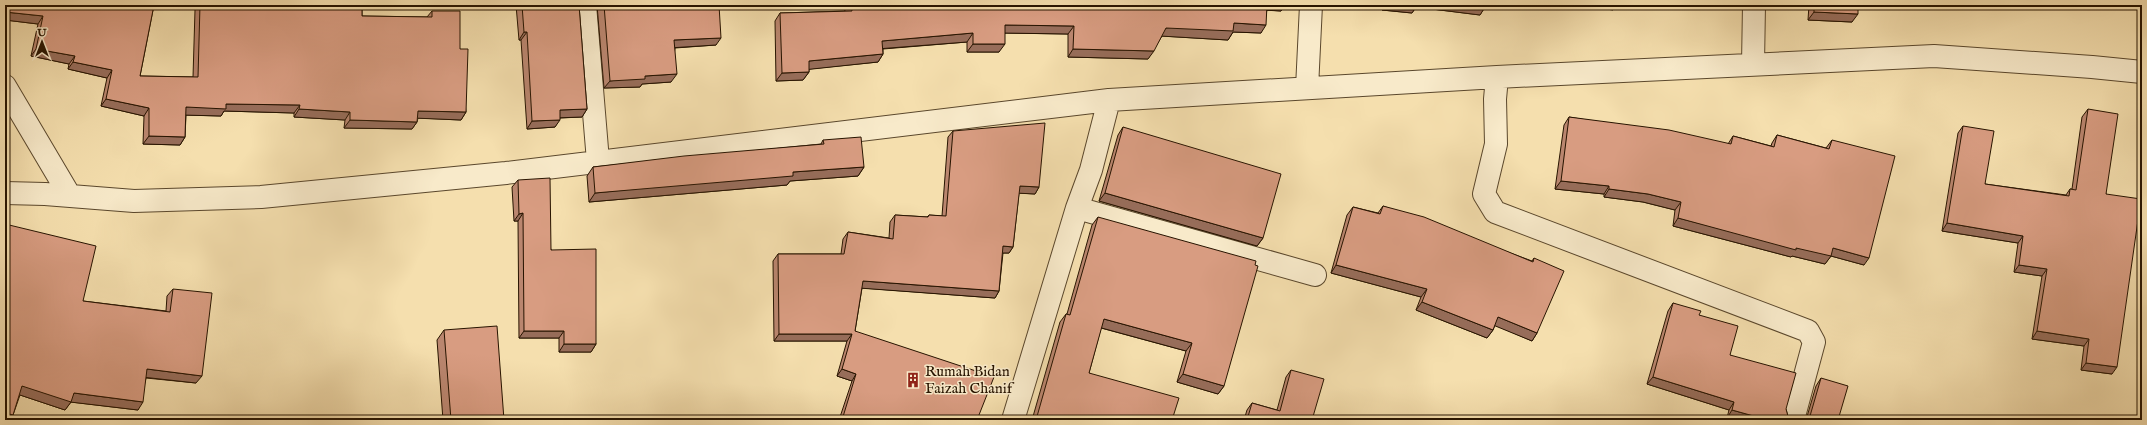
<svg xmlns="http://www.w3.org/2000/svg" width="2147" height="425" viewBox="0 0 2147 425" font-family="'IM FELL English',serif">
<rect width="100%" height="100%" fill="#f5dfae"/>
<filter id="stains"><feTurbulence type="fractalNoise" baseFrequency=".005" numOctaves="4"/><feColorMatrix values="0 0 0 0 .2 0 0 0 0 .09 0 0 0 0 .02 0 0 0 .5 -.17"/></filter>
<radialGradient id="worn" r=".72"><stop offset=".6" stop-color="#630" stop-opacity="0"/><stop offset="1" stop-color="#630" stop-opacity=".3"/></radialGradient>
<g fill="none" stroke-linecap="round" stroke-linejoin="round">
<g stroke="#5a472c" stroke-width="24">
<path id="minor" d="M585 5 598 161
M1753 64 1754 5
M1497 77 1495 99 1496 144 1484 194 1495 212 1808 331 1814 342 1793 420
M5 86 70 196
M1307 88 1311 5
M5 193 45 194 134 201 261 197 506 173 1109 100 1497 77 1934 56 2092 67 2142 72
M1077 208 1315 275
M1013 420 1077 208 1091 170 1109 100"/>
</g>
<use href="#minor" stroke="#f8eaca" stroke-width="22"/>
</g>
<path fill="#ba866f" stroke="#271400" d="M154 5 140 76 193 77 195 10 199 5H246L311 8V5H362V16L427 17 432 11 460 49 466 112 461 120 418 118 417 122 412 129 344 128 345 120 294 117V113L224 111 221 116 186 115 185 137 180 145 143 144 144 116 101 106 107 78 68 69 69 64 31 56 38 24 5 20Z
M516 5H579L587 109 582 117 560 118 555 127 527 129 521 40H519Z
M597 5H719L716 45 675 48 671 82 642 84 640 87 604 88Z
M844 5H1285L1281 11 1267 10 1261 33 1233 32 1228 40 1162 36 1148 59 1068 57V34L1005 33 999 52H967V42L883 49V54L878 62 809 69V72L803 80 776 81 775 21 780 13 845 11Z
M1383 5H1485V7L1480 15 1416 7 1412 13 1382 10Z
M1809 5H1858L1852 22 1808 20Z
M2088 109 2106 194 2112 374 2081 370 2084 346 2032 339 2042 276 2014 272 2018 243 1942 231 1958 133 1963 126 1985 184 2066 195 2070 189H2072L2082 117Z
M1569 117 1728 144 1733 136 1771 146 1772 143 1777 135 1826 148 1832 140 1864 265 1831 256 1825 264 1792 256 1791 257 1673 226 1675 210 1643 202 1604 197V194L1555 189 1564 125Z
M1123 127 1263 238 1257 246 1099 201 1118 135Z
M953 131 1039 187 1035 194 1019 193 1013 247 1009 253H1003L999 291 995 298 862 288 855 331 977 420H839L852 381 837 376 847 341H774L773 261 778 254H841L843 239 848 232 889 238 890 222 895 215 927 217 929 215 942 216 948 137Z
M823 140 864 167 858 176 790 181 787 185 589 202 587 176 593 167 821 144Z
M518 180 596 344 591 352H559V338H519L518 221H514L512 187Z
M1383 206 1532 261 1534 258 1537 333 1532 341 1495 325 1493 330 1487 338 1416 310 1421 297 1331 273 1347 215 1353 207 1378 213Z
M1098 217 1224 386 1218 394 1177 382 1186 351 1101 328 1089 373 1172 420H1032L1060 322 1066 314H1067L1092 225Z
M5 224 83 301 166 311 167 296 173 289 196 383 146 378 138 410 71 402 65 410 20 395 13 415 10 420H5Z
M1673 303 1699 315 1730 355 1786 409 1789 420H1734L1727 418 1729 410 1647 384 1668 311Z
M444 330 504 420H443L437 340Z
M1291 370 1312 420H1244L1247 410 1252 403 1277 410 1286 377Z
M1821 378 1838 420H1806L1816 386Z"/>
<path fill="#976d5a" stroke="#271400" d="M1265 5H1285L1281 11 1262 10Z
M1385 5H1468L1485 7 1480 15 1416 7 1412 13 1382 10Z
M1579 5H1616L1613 10Z
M5 12 43 16 38 24 5 20Z
M1814 12 1858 14 1852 22 1808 20Z
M1234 23 1266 25 1261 33 1233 32 1228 40 1160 36 1166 28Z
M1005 25 1074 26 1068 34 999 33Z
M524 32H527L521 40H519Z
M973 33 967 42 877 49 882 41Z
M721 38 716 45 669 48 674 40Z
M973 44H1005L999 52H967Z
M36 49 75 56 69 64 31 56Z
M1073 49 1154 51 1148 59 1068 57Z
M883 54 878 62 803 70 809 61Z
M73 62 112 70 107 78 68 69Z
M809 72 803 80 776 81 782 73Z
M677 74 671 82 642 84 640 87 604 88 610 81 645 76Z
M106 99 149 108 144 116 101 106Z
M226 104 300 105 294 113 224 111 221 116 181 115 186 107Z
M299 109 350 112 345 120 294 117Z
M587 109 582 117 554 118 560 110Z
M418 111 466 112 461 120 413 118Z
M350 120 417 122 412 129 344 128Z
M560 120 555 127 527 129 532 121Z
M149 136 185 137 180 145 143 144Z
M864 167 858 176 790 181 787 185 589 202 595 193 793 172Z
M1561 181 1609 186 1604 194 1555 189Z
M1020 186 1039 187 1035 194 1015 193Z
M1609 189 1648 194 1681 202 1675 210 1643 202 1604 197Z
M1105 193 1263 238 1257 246 1099 201Z
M523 213 518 221H514L519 214Z
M1678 218 1796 248H1833L1869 258 1864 265 1831 256 1825 264 1792 256 1791 257 1673 226Z
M1947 223 2023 236 2018 243 1942 231Z
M1003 246 1013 247 1009 253H999Z
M1336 265 1427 289 1421 297 1331 273Z
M2019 265 2047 269 2042 276 2014 272Z
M863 281 999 291 995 298 859 288Z
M1422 302 1493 330 1487 338 1416 310Z
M1498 317 1537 333 1532 341 1493 325Z
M1104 319 1192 343 1186 351 1098 327Z
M524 331H564L559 338H519Z
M2037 331 2089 339 2084 346 2032 339Z
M779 334H852L847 341H774Z
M564 344H596L591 352H559Z
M2086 363 2117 367 2112 374 2081 370Z
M147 369 202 376 196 383 142 377Z
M842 369 856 374 852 381 837 376Z
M1183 374 1224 386 1218 394 1177 382Z
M1653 377 1734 402 1729 410 1647 384Z
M22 386 74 393 143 402 138 410 70 402H71L65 410 17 394Z
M1732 410 1768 420H1734L1727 418Z
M5 413 13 415 10 420H5Z"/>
<path fill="#d89c81" stroke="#271400" d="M5 5H154L140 76 198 77 200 5H246L316 8V5H362V16L432 17V11H460V49H468L466 112 418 111 417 122 350 120V112L299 109 300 105 226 104V109L186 107 185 137 149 136V108L106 99 112 70 73 62 75 56 36 49 43 16 5 12Z
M522 5H579L587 109 560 110V120L532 121 527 32H524Z
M604 5H719L721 38 674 40 677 74 645 76V79L610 81Z
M851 5H1267L1266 25 1234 23 1233 31 1166 28 1154 51 1073 49 1074 26 1005 25V44H973V33L882 41 883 54 809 61V72L782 73 780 13 852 11Z
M1468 5H1485V7Z
M1814 5H1858V14L1814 12Z
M2088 109 2118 114 2106 194 2141 199 2117 367 2086 363 2089 339 2037 331 2047 269 2019 265 2023 236 1947 223 1963 126 1994 131 1985 184 2069 196 2070 189 2076 190Z
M1569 117 1669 130 1731 144 1733 136 1774 147 1777 135 1829 149 1832 140 1895 156 1869 258 1833 248 1831 256 1796 248V250L1678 218 1681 202 1648 194 1609 189V186L1561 181Z
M1045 123 1039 187 1020 186 1013 247 1003 246 999 291 863 281 855 331 994 377 977 420H842L856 374 842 369 852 334H779L778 254H844L848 232 893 239 895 215 928 217 929 215 946 216 953 131Z
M1123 127 1281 174 1263 238 1105 193Z
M861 137 864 167 793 172V176L595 193 593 167 684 156 824 144 823 140Z
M550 178 551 250 596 249V344H564V331H524L523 213 519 214 518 180Z
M1383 206 1424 217 1533 262 1534 258 1564 271 1537 333 1498 317 1493 330 1422 302 1427 289 1336 265 1353 207 1380 214Z
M1098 217 1256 261 1255 265 1258 266 1224 386 1183 374 1192 343 1104 319 1089 373 1179 398 1172 420H1036L1066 314 1070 315Z
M5 224 96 246 83 301 170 312 173 289 212 293 202 376 147 369 143 402 74 393 71 402 22 386 13 415 5 413Z
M1673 303 1701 311 1699 315 1738 326 1730 355 1796 373 1786 409 1789 420H1768L1732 410 1734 402 1653 377Z
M497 326 504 420H451L444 330Z
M1291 370 1324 379 1312 420H1247L1252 403 1280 411Z
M1821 378 1848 386 1838 420H1806L1810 416Z"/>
<defs>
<g id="building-bare" transform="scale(1.2)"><path d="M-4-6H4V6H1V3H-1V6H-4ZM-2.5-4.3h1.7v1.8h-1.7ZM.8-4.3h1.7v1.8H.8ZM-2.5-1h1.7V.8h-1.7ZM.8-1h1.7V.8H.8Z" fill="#8f2418" stroke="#f8eaca" stroke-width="2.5" paint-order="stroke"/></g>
</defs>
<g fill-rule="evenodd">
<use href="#building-bare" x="913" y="380"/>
</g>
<g text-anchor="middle" stroke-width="3" stroke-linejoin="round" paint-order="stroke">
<g font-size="15" fill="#271400" stroke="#f8eaca" text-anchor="start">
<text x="925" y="376">Rumah Bidan<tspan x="925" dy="17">Faizah Chanif</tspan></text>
</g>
</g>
<rect width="2147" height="425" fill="none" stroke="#f5dfae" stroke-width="20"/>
<rect x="6" y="6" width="2135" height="413" fill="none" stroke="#271400" stroke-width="2"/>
<rect x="10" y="10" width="2127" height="405" fill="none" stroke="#271400"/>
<g transform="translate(42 42)" stroke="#f8eaca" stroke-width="3" paint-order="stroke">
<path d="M0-3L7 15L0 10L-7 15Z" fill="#271400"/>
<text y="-6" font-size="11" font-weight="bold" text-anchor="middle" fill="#271400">U</text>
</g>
<rect width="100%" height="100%" filter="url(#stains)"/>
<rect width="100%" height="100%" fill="url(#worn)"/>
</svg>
